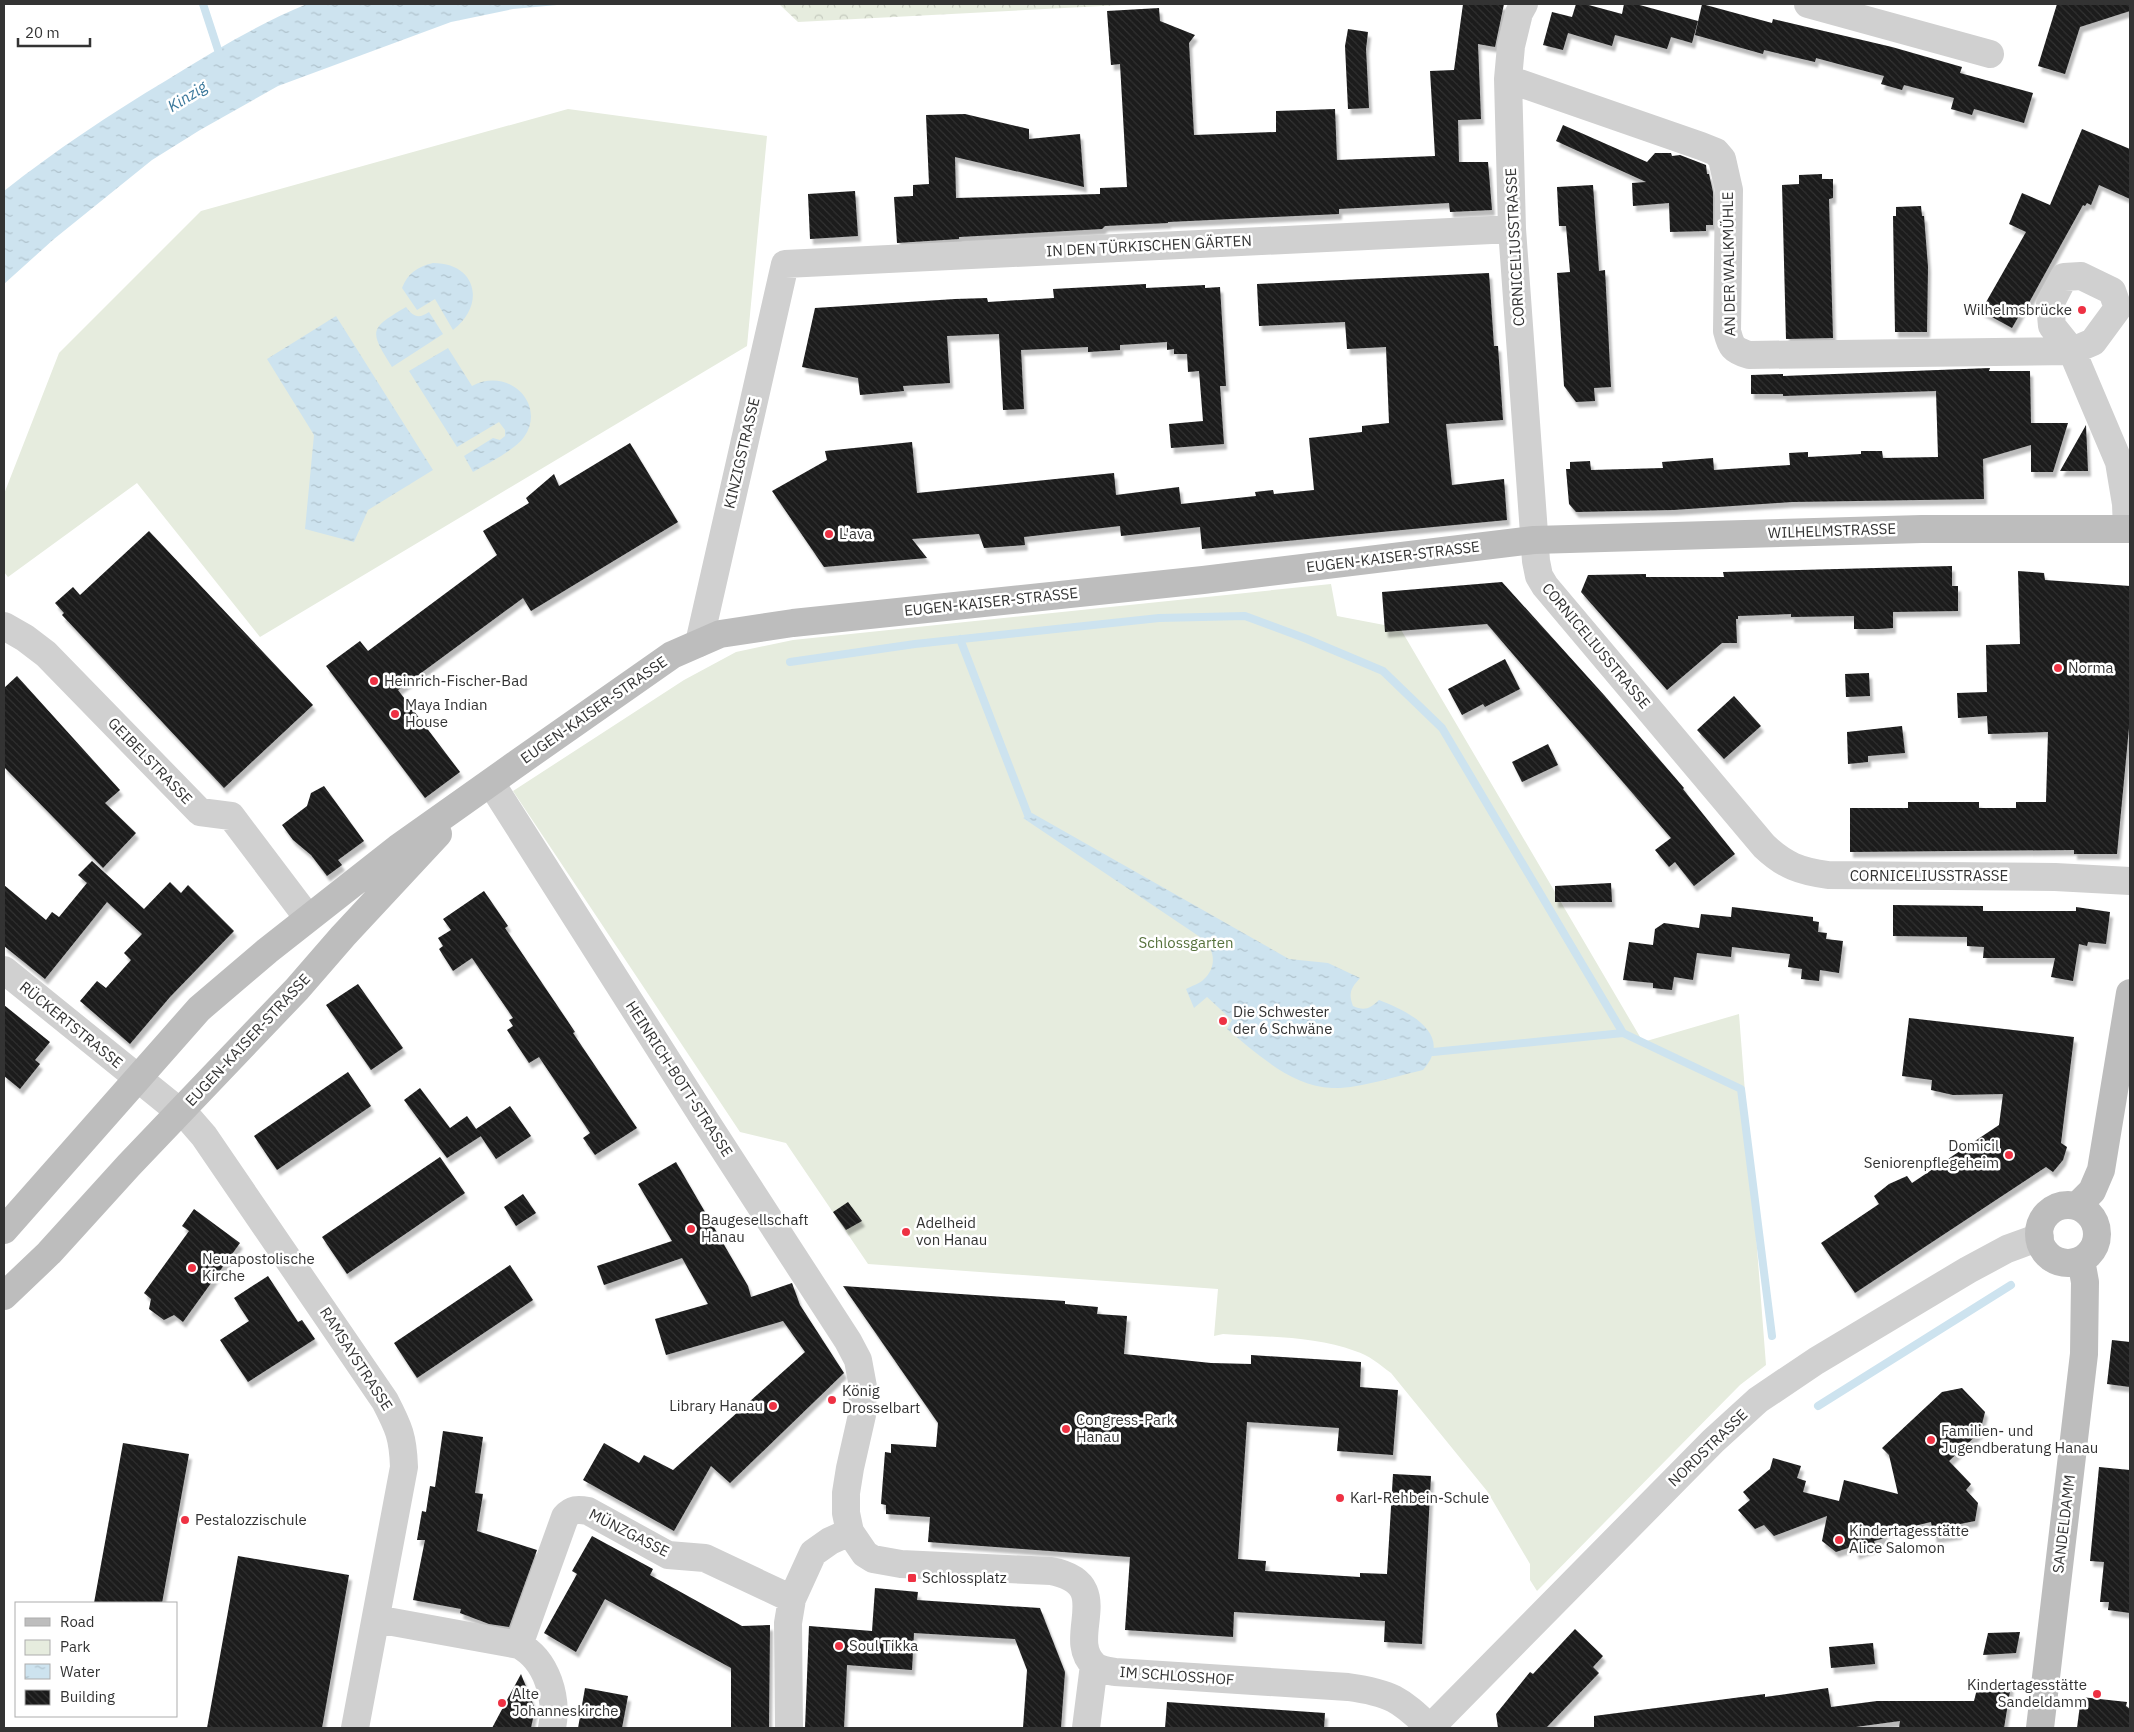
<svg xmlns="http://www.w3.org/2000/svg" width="2134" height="1732" viewBox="0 0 2134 1732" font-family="'IBM Plex Sans',sans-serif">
<defs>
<pattern id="forest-crowns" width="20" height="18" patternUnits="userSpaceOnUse" patternTransform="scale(1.25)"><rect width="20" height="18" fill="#e6ecde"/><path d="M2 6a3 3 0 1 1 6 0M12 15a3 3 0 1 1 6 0" fill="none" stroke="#c6cbbf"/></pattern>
<pattern id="water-ripples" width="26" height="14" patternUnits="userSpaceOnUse" patternTransform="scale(1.25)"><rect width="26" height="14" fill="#cde3ef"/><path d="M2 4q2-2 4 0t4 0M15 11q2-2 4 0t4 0" fill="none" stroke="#b0c3cd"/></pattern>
<pattern id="building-back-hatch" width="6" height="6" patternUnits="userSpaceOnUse" patternTransform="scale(1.25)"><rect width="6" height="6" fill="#1a1a1a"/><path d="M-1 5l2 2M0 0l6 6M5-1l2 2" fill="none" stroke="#333"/></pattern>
<filter id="shadow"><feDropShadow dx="3" dy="5.5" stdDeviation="1" flood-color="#0004"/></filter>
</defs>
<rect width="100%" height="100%" fill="#fff"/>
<path fill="url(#forest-crowns)" d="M779 4H1141L798 22Z"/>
<path fill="#e6ecde" d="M568 109 767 136 747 346 260 637 137 483 8 577 4 572V494L59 353 201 211Z
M1331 584 1337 616 1400 628 1643 1042 1739 1014 1766 1365 1740 1385 1537 1591 1530 1580V1564L1487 1491 1391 1373C1380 1365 1369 1355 1355 1351 1314 1336 1267 1337 1223 1334L1214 1336 1218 1289 868 1264 786 1143 740 1132 513 791 684 680 736 652 793 640Z"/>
<path fill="url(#water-ripples)" d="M307 4H568L513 9 451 22 278 86 200 130 152 160 54 239 4 284V191C56 150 110 114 167 80 212 52 258 24 307 4Z
M433 263C477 263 486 305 453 330L435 299 417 310 402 288C408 273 417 267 433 263Z
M406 307C413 317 419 319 429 312L443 334 392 367C369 330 369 329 406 307Z
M336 316 433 470 368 510 354 542 305 529 314 435 267 359Z
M448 348 472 386C509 366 547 405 524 437 515 450 488 463 473 472L464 456 493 438 500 440 505 436V430L499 422 457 447 409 371Z
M1032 813 1289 959 1328 963 1360 978C1351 988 1348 993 1353 1006 1364 1011 1370 1009 1379 1000 1408 1011 1455 1034 1423 1070 1396 1076 1359 1089 1332 1088 1292 1087 1256 1053 1227 1029L1232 1020 1207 997 1194 1008 1186 989C1191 986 1200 984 1204 979 1217 967 1215 950 1203 939L1023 818Z"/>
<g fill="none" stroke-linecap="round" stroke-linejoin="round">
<path stroke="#cde3ef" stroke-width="8" d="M203 4 221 59
M960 639 1028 815
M790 662 915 644 1159 618 1245 616 1307 639 1383 671 1442 728 1623 1033 1741 1089 1772 1336
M1433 1052 1623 1033
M1818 1406 2011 1285"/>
</g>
<path fill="url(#building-back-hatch)" filter="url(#shadow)" d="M1463 4H1504L1495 47 1478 44 1481 119 1458 120 1459 162H1488L1492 210 1450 212 1449 203 1339 209V214L1168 222V223L1105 226 1102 229 959 237V239L897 243 894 197 913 196V185L929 184 926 115 965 114 1029 129V139L1080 134 1084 187 955 157 956 198 1100 194V188L1127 187 1120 64 1111 65 1107 11 1159 8 1160 21 1195 35 1189 43 1194 135 1276 132V111L1335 109 1337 160 1435 156 1430 71 1454 70Z
M1576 4H1585L1622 14 1624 4H1636L1698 21 1692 43 1671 37 1667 49 1615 35 1612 46 1568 33 1563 50 1543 45 1552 12 1572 17Z
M1702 4 1772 23 1773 19 1892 47 1962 67 1960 73 2033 93 2024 123 1974 109 1972 115 1951 109 1954 98 1904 85 1902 90 1881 84 1884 76 1842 65 1816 58 1815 62 1764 50 1763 54 1695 35Z
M2057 4H2130V11L2080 27 2065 74 2038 66Z
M1348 29 1368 32 1366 49 1369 108 1348 109 1345 46Z
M1563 125 1647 162 1655 153H1671L1672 156 1680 155 1706 165 1707 174H1709L1713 192V225H1706V231L1670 232 1669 203 1633 206 1632 183 1646 182 1556 141Z
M2082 129 2130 149V199L2099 185 2091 205 2087 203 2085 206 2083 205 2026 308 2024 307 2012 328 1981 311 2026 232 2009 224 2022 193 2050 205Z
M1822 174V179H1833V198L1829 199 1833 338 1786 339 1782 185 1799 184V175Z
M1593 185 1599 271 1605 270 1611 387 1594 388 1595 401 1576 402 1564 386 1557 273 1570 272 1566 226H1559L1557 187Z
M855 191 858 236 810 239 808 194Z
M1921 206 1922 216H1924L1928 267 1927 332H1895L1893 216H1896V207Z
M1489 273 1494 346H1498L1503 420 1446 424 1452 485 1504 479 1507 520 1202 549 1200 527 1121 536 1120 526 1024 537 1025 545 984 548 979 534 912 539 927 558 824 567 772 491 827 460 825 451 912 442 917 493 1114 473 1116 495 1179 487 1181 504 1256 496 1255 492 1273 490 1274 494 1314 490 1309 438 1362 432V426L1389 423 1386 347 1347 349 1345 322 1259 326 1257 284Z
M1146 284V288L1205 285V288L1220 287 1226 386H1220L1224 444 1171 448 1169 424 1203 421 1199 371 1188 372 1187 354H1174V349L1167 350V342L1120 345V350L1088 352V347L1021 350 1024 409 1003 410 999 334 947 336 950 383 903 386 904 391 860 395 858 378 802 367 815 308 955 299 987 298 988 302 1054 298 1053 289Z
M1990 368 1989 371H2030L2031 423H2068L2053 472H2031V445L1983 459 1984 499 1792 502 1673 510 1576 512 1569 504 1566 469H1570V462L1590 461 1591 470 1663 468 1662 462 1713 458 1714 470 1790 465 1789 453 1808 452V457L1861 454V451H1882L1883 458 1938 457 1936 391 1783 396V376Z
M1783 374V394H1751V375Z
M2086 425 2088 471H2060Z
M630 443 678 522 531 611 523 598 398 690 460 772 425 798 326 666 360 641 368 651 497 555 483 531 529 503 526 498 554 474 559 486Z
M149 531 313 705 224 788 62 615 64 613 55 603 73 587 80 595Z
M1952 566V586H1958V611L1893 612V628L1879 629H1854V616L1791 617V614L1738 616V619H1736L1737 643H1722L1667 690 1581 592 1588 575 1646 574V577H1724L1723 572Z
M2018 571 2044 573 2045 580 2130 586V717L2117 854H2074V850L1850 852V808H1908V802H1979V808H2016V802H2046L2048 732 1988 734 1987 716 1958 718 1957 693 1987 692 1986 645 2020 644Z
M1502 582 1604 695 1684 788 1683 789 1735 854 1694 886 1675 862 1669 867 1655 850 1671 838 1487 624 1385 632 1382 592Z
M1505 659 1520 689 1485 707 1483 704 1462 715 1448 689Z
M1869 673 1870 696 1846 697 1845 674Z
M17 676 120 790 105 803 136 833 103 868 4 767V688Z
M1734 696 1761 726 1724 759 1697 730Z
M1902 726 1905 753 1868 756V762L1848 764 1847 732Z
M1548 744 1558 765 1522 782 1512 762Z
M324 786 364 841 338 860 342 865 327 876 311 855 293 840 282 825 307 806 311 793Z
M92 861 144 909 170 882 181 893 188 885 234 931 170 997 130 1044 80 1001 97 981 106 988 131 960 124 953 142 934 107 902 45 979 4 946V885L46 920 52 912 59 917 87 883 78 875Z
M1611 883 1612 902H1555V886Z
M484 891 508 926 505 928 567 1020 575 1032 573 1033 637 1128 595 1155 583 1138 590 1133 539 1057 529 1063 507 1030 513 1026 509 1020 513 1018 472 958 453 971 439 949 443 946 438 938 451 930 443 919Z
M1893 905 1983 906V911H2076V907L2110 912 2106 944 2088 942 2087 946 2079 944 2073 981 2051 977 2055 958H1983L1984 947 1967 946V937L1893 936Z
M1732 907 1813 917V921L1819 922 1818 932 1827 933 1826 939 1843 941 1839 973 1820 970 1819 981 1801 979 1802 969 1788 967 1790 954 1732 947 1731 957 1697 953 1693 980 1674 977 1672 990 1653 988V983L1623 980 1629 942 1653 945 1655 929 1664 923 1699 928 1701 914 1731 917Z
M358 984 403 1048 371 1070 326 1005Z
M4 1005 50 1042 35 1060 40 1064 20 1089 4 1076Z
M1909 1018 2074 1037 2061 1143 2067 1147 2063 1160 2053 1172 2046 1167 1855 1293 1821 1243 1879 1204 1874 1196 1889 1184 1907 1176 1912 1183 1999 1125 2003 1094 1953 1095 1931 1090 1932 1080 1902 1076Z
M348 1072 371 1106 277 1170 254 1136Z
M420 1088 450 1128 467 1116 481 1136 447 1158 404 1100Z
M510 1106 531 1136 496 1159 476 1129Z
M440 1157 465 1193 347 1274 322 1237Z
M676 1162 748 1286 751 1297 792 1283 800 1305 844 1373 730 1483 711 1466 674 1531 583 1480 604 1443 639 1463 644 1455 673 1470 805 1352 783 1321 666 1355 655 1319 708 1304 682 1258 604 1285 597 1266 672 1241 638 1184Z
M523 1194 536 1213 516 1226 504 1207Z
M848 1202 862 1221 846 1230 833 1212Z
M194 1209 240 1243 183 1322 174 1315 164 1320 149 1309 151 1299 144 1293 189 1231 182 1226Z
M510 1265 533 1300 417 1378 394 1343Z
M268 1276 298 1322 302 1320 315 1339 248 1382 220 1340 249 1321 234 1298Z
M843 1286 1065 1301V1304L1098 1307 1097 1314 1127 1316 1124 1354 1211 1363 1251 1364V1355L1361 1362 1360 1387 1398 1390 1393 1455 1337 1451 1339 1428 1247 1422 1238 1559 1266 1561 1265 1571 1360 1577V1573L1387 1574 1393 1474 1431 1476 1422 1644 1384 1642 1385 1621 1234 1612 1233 1637 1125 1630 1130 1557 928 1542 930 1517 886 1514V1505L881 1504 885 1452 891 1453V1444L936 1447 938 1423Z
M2112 1340 2130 1342V1387L2107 1384Z
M1962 1388 1985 1412 1980 1432 1949 1461 1971 1484 1966 1490 1978 1503 1975 1521 1960 1524 1959 1534 1934 1538 1931 1522 1884 1533 1885 1538 1874 1541 1876 1547 1856 1554 1854 1546 1836 1552 1822 1541 1827 1516 1774 1536 1764 1525 1755 1529 1738 1510 1750 1500 1743 1492 1770 1469 1773 1458 1801 1466 1797 1478 1806 1481 1803 1492 1839 1501 1844 1480 1898 1494 1889 1455 1882 1448 1942 1392Z
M443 1431 483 1437 475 1493 483 1494 477 1531 537 1550 509 1627 489 1624 460 1613 461 1609 413 1600 425 1540H417L422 1511 426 1512 430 1486 435 1487Z
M123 1443 189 1454 162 1603H94Z
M2099 1467 2130 1470V1613L2108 1610 2109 1602H2100L2104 1562 2090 1561Z
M592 1536 653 1569 650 1575 742 1626 770 1625 769 1728H731V1668L605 1599 576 1652 544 1633 577 1574 572 1571Z
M238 1556 349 1575 322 1728H207Z
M875 1588 918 1592 917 1600 1040 1608 1065 1672 1061 1728H1023L1027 1670 1015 1639 914 1633 912 1670 847 1665 844 1728H805L809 1626 872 1631Z
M1575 1629 1603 1656 1593 1667 1599 1673 1546 1728H1498L1496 1714 1530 1672 1533 1674Z
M2020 1632 2016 1653 1983 1655 1988 1633Z
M1873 1643 1875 1664 1831 1668 1829 1647Z
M521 1674 535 1709 531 1728H492Z
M2011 1685 2004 1728H1899L1900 1721 1848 1728H1594V1716L1765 1694V1697L1828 1688 1831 1707 1877 1701H1974L1977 1689Z
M585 1688 628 1696 622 1728H578Z
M2081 1697 2127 1702 2126 1706 2130 1709V1728H2077Z
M1167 1702 1325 1713 1324 1728H1165Z"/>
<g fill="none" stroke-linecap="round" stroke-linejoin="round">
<path stroke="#d0d0d0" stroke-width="28" d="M1524 4 1519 13 1511 46 1508 79 1512 229 1536 561 1539 576 1545 586 1764 846C1785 866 1800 871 1828 875L2055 877 2130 881
M1808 4 1990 54
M1508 79 1701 146 1716 152 1722 159 1729 190 1727 331C1731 347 1733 350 1749 355L2072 351 2093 342 2118 308 2112 291 2081 276 2064 277 2050 304 2052 326 2072 351 2119 462 2126 504 2127 529
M4 626 25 638 46 654 200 812 231 816 308 918
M699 643 785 264 1512 229
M491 783 703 1117 848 1341 858 1360 863 1387 862 1415 850 1468 846 1493V1513L850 1532 865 1554 873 1559 901 1564 1051 1571C1118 1584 1064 1637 1094 1665 1099 1670 1109 1671 1115 1672L1348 1687C1391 1693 1400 1699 1430 1728
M4 970 191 1121 204 1136 385 1401C399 1428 403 1437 404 1467L355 1728
M376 1619 519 1645C547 1660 558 1698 552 1728
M519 1645 565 1517C572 1509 578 1509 588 1511L668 1555 705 1558 792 1599
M789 1728 788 1623 792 1599 813 1553 830 1541 850 1532
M1086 1728 1094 1665
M1430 1728 1713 1441 1758 1400 1816 1361 1968 1270 2007 1249 2040 1237"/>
<path stroke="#bdbdbd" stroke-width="28" d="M2039 1234a29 29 0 1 1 58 0a29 29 0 1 1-58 0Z
M2077 1206 2092 1191 2101 1170 2130 993
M4 1230 199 1009 267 951 398 848 515 765 672 655 720 634 793 623 1203 580 1534 540 1922 529H2130
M4 1296 49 1253 129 1165 297 989 343 936 438 834
M2040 1728 2084 1354 2085 1282 2081 1260"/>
</g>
<g fill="#ee3143" stroke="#fff" stroke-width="2">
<circle cx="2082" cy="310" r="5"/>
<circle cx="829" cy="534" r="5"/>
<circle cx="2058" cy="668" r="5"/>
<circle cx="374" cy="681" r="5"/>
<circle cx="395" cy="714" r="5"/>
<circle cx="1223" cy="1021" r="5"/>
<circle cx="2009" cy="1155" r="5"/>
<circle cx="691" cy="1229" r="5"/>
<circle cx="906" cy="1232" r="5"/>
<circle cx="192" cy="1268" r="5"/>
<circle cx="832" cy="1400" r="5"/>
<circle cx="773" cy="1406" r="5"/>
<circle cx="1066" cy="1429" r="5"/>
<circle cx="1931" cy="1440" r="5"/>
<circle cx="1340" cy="1498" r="5"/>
<circle cx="185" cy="1520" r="5"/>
<circle cx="1839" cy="1540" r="5"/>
<rect x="907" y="1573" width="10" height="10" rx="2.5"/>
<circle cx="839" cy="1646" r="5"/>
<circle cx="2097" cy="1694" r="5"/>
<circle cx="502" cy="1703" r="5"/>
</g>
<g text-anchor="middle" stroke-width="5" stroke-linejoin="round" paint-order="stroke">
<g font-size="15" fill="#333" stroke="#fff">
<text transform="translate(1149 246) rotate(-3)" y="5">IN DEN TÜRKISCHEN GÄRTEN</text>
<text transform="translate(1515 247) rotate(-93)" y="5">CORNICELIUSSTRASSE</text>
<text transform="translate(1729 264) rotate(-91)" y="5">AN DER WALKMÜHLE</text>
<text transform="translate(742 453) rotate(-77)" y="5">KINZIGSTRASSE</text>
<text transform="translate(1832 531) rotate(-2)" y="5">WILHELMSTRASSE</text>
<text transform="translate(1393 557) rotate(-7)" y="5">EUGEN-KAISER-STRASSE</text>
<text transform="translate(991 602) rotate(-6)" y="5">EUGEN-KAISER-STRASSE</text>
<text transform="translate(1596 646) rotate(50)" y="5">CORNICELIUSSTRASSE</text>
<text transform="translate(594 710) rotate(-35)" y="5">EUGEN-KAISER-STRASSE</text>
<text transform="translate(150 761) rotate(46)" y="5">GEIBELSTRASSE</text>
<text x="1929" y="881">CORNICELIUSSTRASSE</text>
<text transform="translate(71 1025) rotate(39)" y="5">RÜCKERTSTRASSE</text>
<text transform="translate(248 1040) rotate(-47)" y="5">EUGEN-KAISER-STRASSE</text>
<text transform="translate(679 1079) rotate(57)" y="5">HEINRICH-BOTT-STRASSE</text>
<text transform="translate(356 1359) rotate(57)" y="5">RAMSAYSTRASSE</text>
<text transform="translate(1708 1448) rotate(-44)" y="5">NORDSTRASSE</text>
<text transform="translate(2064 1524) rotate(-83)" y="5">SANDELDAMM</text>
<text transform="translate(629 1533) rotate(27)" y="5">MÜNZGASSE</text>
<text transform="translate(1177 1676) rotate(4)" y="5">IM SCHLOSSHOF</text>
</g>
<g font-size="15" fill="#333" stroke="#fff" text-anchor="start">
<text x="2072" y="315" text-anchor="end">Wilhelmsbrücke</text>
<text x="839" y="539">L'ava</text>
<text x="2068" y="673">Norma</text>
<text x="384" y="686">Heinrich-Fischer-Bad</text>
<text x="405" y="710">Maya Indian<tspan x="405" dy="17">House</tspan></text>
<text x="1233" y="1017">Die Schwester<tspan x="1233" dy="17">der 6 Schwäne</tspan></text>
<text x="1999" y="1151" text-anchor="end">Domicil<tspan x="1999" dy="17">Seniorenpflegeheim</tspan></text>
<text x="701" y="1225">Baugesellschaft<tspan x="701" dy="17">Hanau</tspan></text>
<text x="916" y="1228">Adelheid<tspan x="916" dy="17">von Hanau</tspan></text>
<text x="202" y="1264">Neuapostolische<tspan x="202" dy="17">Kirche</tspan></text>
<text x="842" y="1396">König<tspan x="842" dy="17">Drosselbart</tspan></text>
<text x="763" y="1411" text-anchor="end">Library Hanau</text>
<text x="1076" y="1425">Congress-Park<tspan x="1076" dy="17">Hanau</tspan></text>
<text x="1941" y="1436">Familien- und<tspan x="1941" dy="17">Jugendberatung Hanau</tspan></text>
<text x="1350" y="1503">Karl-Rehbein-Schule</text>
<text x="195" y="1525">Pestalozzischule</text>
<text x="1849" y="1536">Kindertagesstätte<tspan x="1849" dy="17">Alice Salomon</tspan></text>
<text x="922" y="1583">Schlossplatz</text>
<text x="849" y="1651">Soul Tikka</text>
<text x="2087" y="1690" text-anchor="end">Kindertagesstätte<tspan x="2087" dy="17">Sandeldamm</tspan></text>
<text x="512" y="1699">Alte<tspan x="512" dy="17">Johanneskirche</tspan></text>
</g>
<g font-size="15" fill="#57723d" stroke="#fff">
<text x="1186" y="948">Schlossgarten</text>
</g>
<g font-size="16" font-style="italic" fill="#3b789b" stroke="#fff">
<text transform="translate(187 96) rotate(-32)" y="6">Kinzig</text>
</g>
</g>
<rect width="2134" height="1732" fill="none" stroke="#333333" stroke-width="10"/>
<rect x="15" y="1602" width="162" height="115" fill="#ffffff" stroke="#adadad"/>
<rect x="25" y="1618" width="25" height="8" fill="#bdbdbd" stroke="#adadad"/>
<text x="60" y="1627" font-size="15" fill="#333333">Road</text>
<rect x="25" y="1640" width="25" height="15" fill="#e6ecde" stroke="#adadad"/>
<text x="60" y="1652" font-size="15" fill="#333333">Park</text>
<rect x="25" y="1664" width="25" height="15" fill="url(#water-ripples)" stroke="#adadad"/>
<text x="60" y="1677" font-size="15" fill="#333333">Water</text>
<rect x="25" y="1690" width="25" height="15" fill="url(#building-back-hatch)" stroke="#adadad"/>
<text x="60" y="1702" font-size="15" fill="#333333">Building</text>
<path d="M18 38v8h72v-8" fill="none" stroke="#333333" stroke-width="2.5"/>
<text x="25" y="38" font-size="15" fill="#333333" stroke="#ffffff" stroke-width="4" paint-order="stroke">20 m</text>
</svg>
